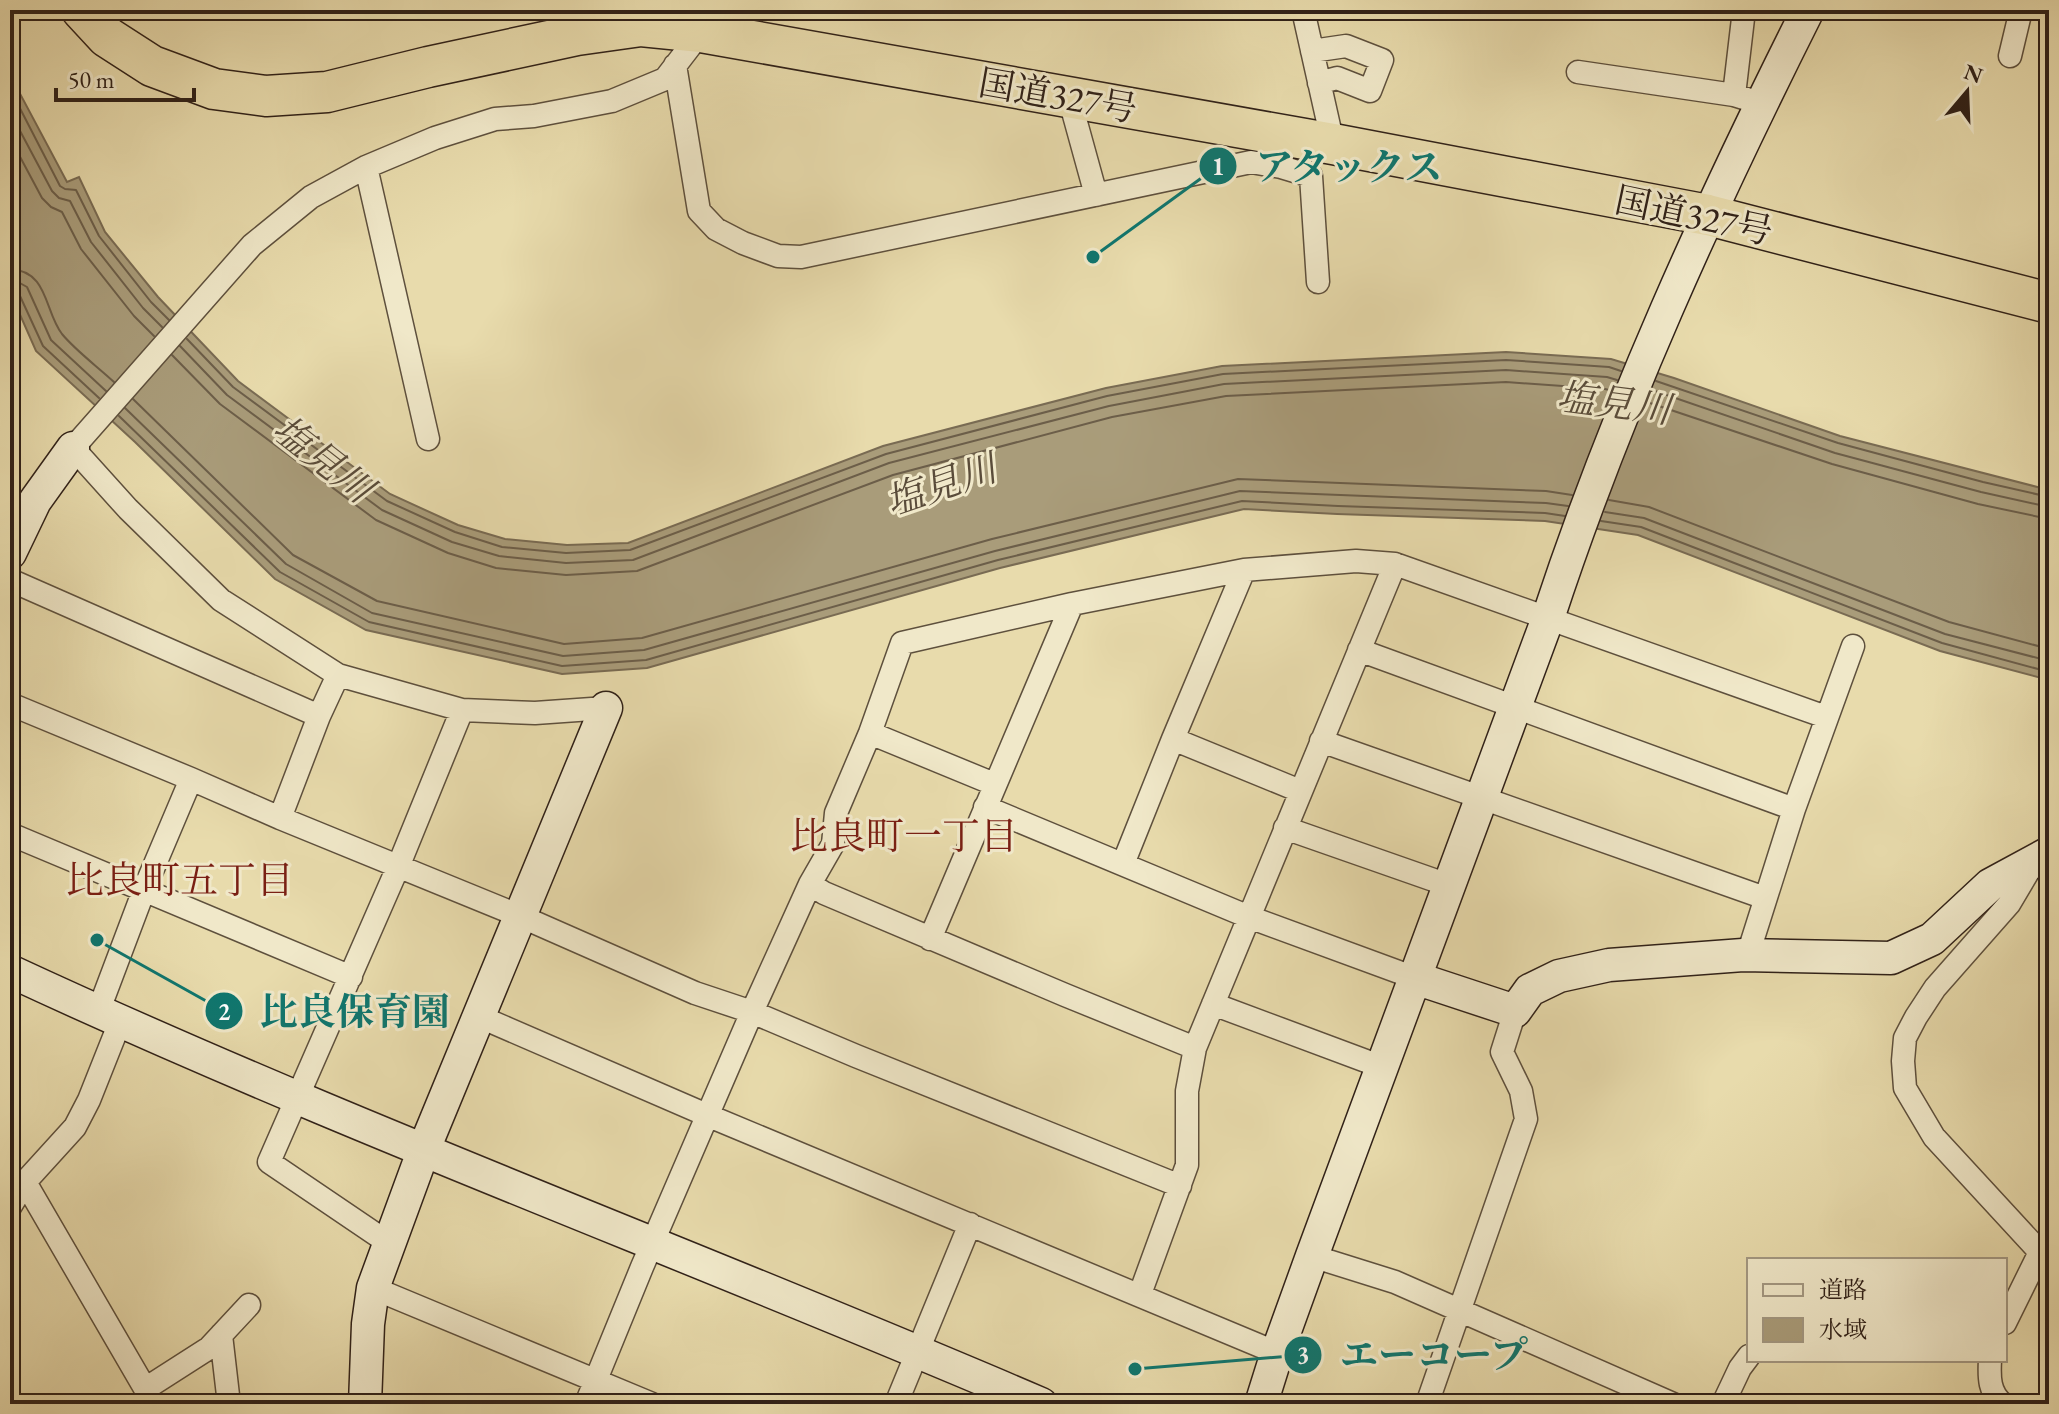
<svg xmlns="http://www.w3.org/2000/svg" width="2059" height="1414" viewBox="0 0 2059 1414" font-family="'EB Garamond','Noto Serif JP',serif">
<rect width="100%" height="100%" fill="#e8dbac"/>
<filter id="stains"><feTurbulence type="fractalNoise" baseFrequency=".0025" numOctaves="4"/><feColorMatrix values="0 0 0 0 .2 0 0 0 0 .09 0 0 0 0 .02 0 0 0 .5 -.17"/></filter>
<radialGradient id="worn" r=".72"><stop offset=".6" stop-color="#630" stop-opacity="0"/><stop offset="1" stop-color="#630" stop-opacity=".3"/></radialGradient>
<path fill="#a99c7a" stroke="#796b53" stroke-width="2" d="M10 61 18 90 67 182 79 177 105 232 158 297 238 381 390 494 458 525 505 539 567 545 628 543 883 446 1106 388 1222 366 1506 352 1611 359 1674 378 1840 436 2049 490V680L1940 651 1638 535 1545 521 1337 514 1244 509 1000 568 647 668 562 674 366 630 275 579 135 442 36 351 10 292Z"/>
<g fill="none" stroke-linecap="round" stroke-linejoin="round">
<path stroke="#6c5e49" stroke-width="2" d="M10 89 60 186 65 189 76 190 99 236 151 302 169 320
M10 112 52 191 59 198 70 201 91 242 143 308 162 327
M10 138 42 198 51 207 62 212 81 249 134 316 154 336
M10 269C49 271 44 311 62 334 76 351 98 367 114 382
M10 281 18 282 27 287 51 340 106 391
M10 291 16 292 20 296 43 346 99 398
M187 339 233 387 387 501 455 532 502 547 566 553 630 550 886 454 1107 396 1223 374 1506 360 1609 367 1621 371
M180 346 227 395 382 510 452 542 499 556 566 563 633 560 889 463 1109 406 1224 384 1506 370 1607 377 1617 380
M172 355 220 404 376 520 448 553 496 568 566 575 637 571 893 475 1112 417 1226 396 1506 382 1605 389 1613 391
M1656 381 1838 443 1983 482 2049 497
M1652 390 1835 453 1981 492 2049 507
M133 399 293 555 377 601 564 644 642 638 992 539 1238 479 1546 491 1572 495
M1647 402 1832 464 1978 504 2049 519
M125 408 286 564 372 613 563 656 644 650 995 551 1240 491 1546 503 1568 506
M119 416 280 572 369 622 562 666 646 660 998 560 1242 501 1338 506 1545 513 1565 516
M1609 500 1649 507 1949 622 2049 649
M1605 512 1644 518 1945 634 2049 661
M1601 521 1641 527 1942 643 2049 672"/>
<g stroke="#5e503d" stroke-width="25">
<path id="street" d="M1303 10 1333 144
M1744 10 1734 95 1747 99
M1312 51 1346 46 1382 60 1370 91 1337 78 1319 83
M2010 56 2021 10
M675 65 699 211 716 229 743 243 778 256 801 257 1251 162 1281 167 1311 176 1318 282
M1578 72 1734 95
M1069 97 1096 195
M366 167 428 439
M10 580 319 716
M1359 650 1794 809
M10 704 191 779 280 818 520 916 695 993 752 1012 856 1056 1180 1186
M606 708 535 713 462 710 338 675 221 600 128 509 73 448 252 245 311 197 366 167 435 138 495 119 534 116 612 101 665 79 718 10
M870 733 994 784
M1173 739 1300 791
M1321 741 1765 898
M985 807 1249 917 1415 978
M280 818 319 716 338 675
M1285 828 1448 885
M10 834 351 977
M1123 864 1173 739 1244 570
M810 884 824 893 1065 995 1195 1048
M930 939 1072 604
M1751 955 1749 951 1794 809 1853 646
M1213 1004 1382 1067
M98 1012 144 890 191 779
M478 1016 709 1116 1277 1353
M25 1182 154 1404
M10 1207 25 1182 75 1127 89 1100 120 1022
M390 1244 269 1162 398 867 462 710
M1312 1256 1395 1282 1673 1404
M373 1288 652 1404
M1140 1294 1187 1165V1091L1195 1048 1395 564
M2005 1323 2040 1252 1934 1137 1905 1088 1903 1061 1905 1038 1916 1017 1935 988 2009 904 2034 862
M221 1335 229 1404
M1990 1360C1989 1377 1989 1393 2003 1404
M145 1389 209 1348 249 1305
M586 1404 642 1267 752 1012 810 884 833 844 836 813 870 733 902 643 1072 604 1244 570 1356 561 1395 564 1826 717
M896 1404 970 1224
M1427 1404 1526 1119 1521 1091 1502 1052 1515 1011
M1723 1404 1740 1368 1749 1356"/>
</g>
<g stroke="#302118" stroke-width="35">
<path id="secondary" d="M10 553 35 501 73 448
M10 971C348 1128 699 1257 1041 1404
M1415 978 1515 1011 1530 990 1559 976 1609 965 1743 955 1891 958 1932 939 1990 885 2049 853
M365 1404 368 1324 373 1288 424 1149 606 708
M1261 1404 1277 1353 1312 1256 1548 618C1617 408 1709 207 1808 10"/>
</g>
<g stroke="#302118" stroke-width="43">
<path id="highway" d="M82 10 107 37 152 66 214 89 266 96 327 92 428 67 577 35 641 26 701 32 1333 144 1708 215 2049 303"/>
</g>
<use href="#street" stroke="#f0e8c9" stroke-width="22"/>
<use href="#secondary" stroke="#f0e8c9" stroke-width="32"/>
<use href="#highway" stroke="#e8dbac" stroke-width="40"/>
</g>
<g text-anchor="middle" stroke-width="6" stroke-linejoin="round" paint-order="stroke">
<g font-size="36" fill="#302118" stroke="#f0e8c9">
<text transform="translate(1058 95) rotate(10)" y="13">国道327号</text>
<text transform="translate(1694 215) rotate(12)" y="13">国道327号</text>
</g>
<g font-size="38" font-style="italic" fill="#5a4c3a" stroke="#f0e8c9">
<text transform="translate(1614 403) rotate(7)" y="13">塩見川</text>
<text transform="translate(323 459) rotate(38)" y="13">塩見川</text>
<text transform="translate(941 485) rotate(-19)" y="13">塩見川</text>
</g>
<g font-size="38" fill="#7a1f14" stroke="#f0e8c9">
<text x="904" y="849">比良町一丁目</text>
<text x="180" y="893">比良町五丁目</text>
</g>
</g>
<path fill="none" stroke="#0f766e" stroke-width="3" d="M1093 257L1218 166M97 940L224 1011M1135 1369L1303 1355"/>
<g fill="#0f766e" stroke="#f0e8c9" stroke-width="3">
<circle cx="1093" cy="257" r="8"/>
<circle cx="97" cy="940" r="8"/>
<circle cx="1135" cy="1369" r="8"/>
<circle cx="1218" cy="166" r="20"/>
<circle cx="224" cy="1011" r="20"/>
<circle cx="1303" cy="1355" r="20"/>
</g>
<g font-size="24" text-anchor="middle" font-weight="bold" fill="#fff">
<text x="1218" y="175">1</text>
<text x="224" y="1020">2</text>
<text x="1303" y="1363">3</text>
</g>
<g font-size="38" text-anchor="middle" font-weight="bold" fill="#0f766e" stroke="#f0e8c9" stroke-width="6" stroke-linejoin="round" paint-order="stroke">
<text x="1349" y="180">アタックス</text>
<text x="355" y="1025">比良保育園</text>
<text x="1434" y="1368">エーコープ</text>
</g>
<rect width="2059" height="1414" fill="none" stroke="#e8dbac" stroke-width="40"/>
<rect x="12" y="12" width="2035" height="1390" fill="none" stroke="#302118" stroke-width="4"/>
<rect x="20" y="20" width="2019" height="1374" fill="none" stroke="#302118" stroke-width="2"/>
<rect x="1747" y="1258" width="260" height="104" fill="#f0e8c9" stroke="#a39882" stroke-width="2"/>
<rect x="1763" y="1284" width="40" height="12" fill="#f0e8c9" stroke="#a39882" stroke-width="2"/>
<text x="1819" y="1298" font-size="24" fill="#302118">道路</text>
<rect x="1763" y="1318" width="40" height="24" fill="#a99c7a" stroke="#a39882" stroke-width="2"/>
<text x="1819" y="1338" font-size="24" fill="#302118">水域</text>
<g transform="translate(1967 92) rotate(19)" stroke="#f0e8c9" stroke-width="6" paint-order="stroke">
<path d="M0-6L14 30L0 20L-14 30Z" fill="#302118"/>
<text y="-12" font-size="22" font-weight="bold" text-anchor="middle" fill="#302118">N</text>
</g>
<path d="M56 88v12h138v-12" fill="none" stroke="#302118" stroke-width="4"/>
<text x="68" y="88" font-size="24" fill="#302118" stroke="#f0e8c9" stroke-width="6" paint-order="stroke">50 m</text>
<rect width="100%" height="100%" filter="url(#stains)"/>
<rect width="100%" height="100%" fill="url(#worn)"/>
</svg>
